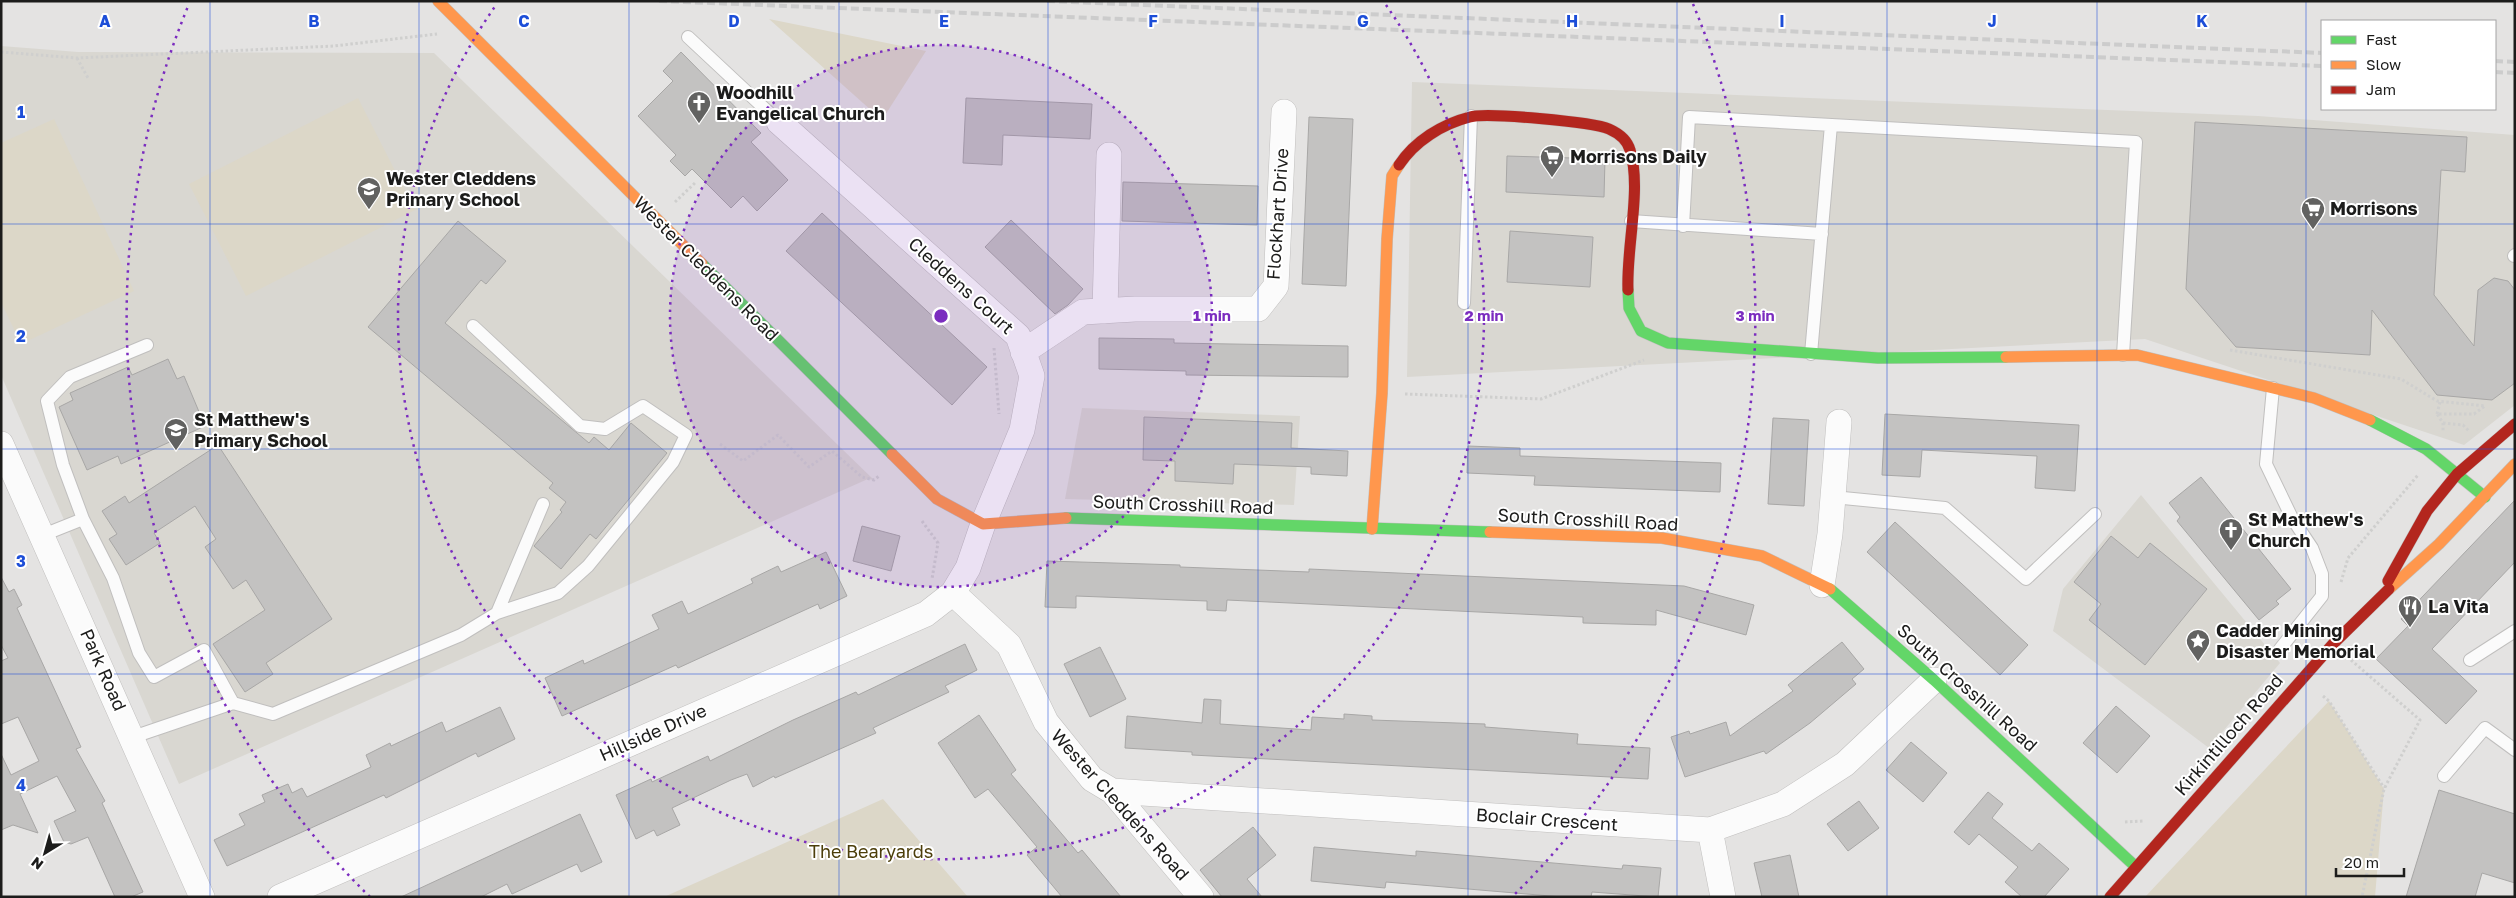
<svg xmlns="http://www.w3.org/2000/svg" width="2516" height="898" viewBox="0 0 2516 898" font-family="'Golos Text',sans-serif">
<rect width="100%" height="100%" fill="#e4e3e2"/>
<path fill="#d9d7d1" d="M1 46 78 52 434 53 874 480 868 479 179 784 1 375Z
M1412 82 2258 116 2515 135V405L2464 445 2145 339 1407 377Z
M1082 408 1300 416 1294 505 1065 499Z
M2141 495 2280 663 2209 748 2053 631 2063 589Z"/>
<path fill="#dcd7c8" d="M769 19 926 51 882 120Z
M358 98 415 210 246 296 189 184Z
M54 119 134 291 21 344 1 302V143Z
M2329 701 2384 789 2375 897H2145Z
M883 799 968 897H664Z"/>
<path fill="#c3c2c1" stroke="#a8a7a6" d="M681 52 761 133 751 142 788 180 757 211 743 196 731 208 692 169 685 176 670 161 676 155 638 116 673 81 663 71Z
M966 98 1092 104 1090 139 1003 135 1002 165 963 163Z
M1309 117 1353 119 1346 286 1302 284Z
M2195 122 2467 137 2465 172 2441 170 2434 295 2474 346 2478 290 2494 278 2508 281 2515 290V383L2492 400 2437 395 2372 310 2370 355 2236 347 2186 289Z
M1507 156 1605 159 1604 197 1506 192Z
M1123 182 1258 186 1257 225 1122 221Z
M822 213 987 367 952 405 786 251Z
M1011 220 1083 289 1068 305 1055 314 985 247Z
M458 221 506 261 486 284 481 280 445 323 589 443 594 437 609 450 631 423 667 453 596 539 590 534 561 569 534 546 562 512 560 510 566 502 549 488 553 483 368 327Z
M1510 231 1593 237 1590 287 1507 282Z
M1099 338 1174 339V343L1348 346V377L1186 375V371L1099 369Z
M168 359 177 379 184 376 205 426 121 464 118 456 87 470 59 407 73 400 70 393 128 367 132 375Z
M1885 414 2079 425 2075 491 2035 488 2037 456 1922 450 1920 477 1882 475Z
M1144 417 1292 423 1291 448 1348 451 1347 476 1311 474V467L1234 464 1233 484 1175 481V461L1143 460Z
M1773 418 1809 420 1804 506 1768 504Z
M218 445 332 619 266 663 273 674 245 692 213 644 265 610 246 580 233 589 205 547 216 539 195 506 154 533 160 543 126 565 109 539 117 534 102 511 125 496 129 503Z
M1468 446 1520 448V456L1721 463 1720 492 1534 485 1535 476 1467 473Z
M2201 477 2291 589 2276 601 2279 604 2259 620 2177 521 2180 517 2169 503Z
M2515 500V562L2432 649 2477 691 2446 724 2376 659 2408 626 2401 619Z
M1895 522 2028 645 2000 675 1867 552Z
M862 526 900 536 891 571 853 561Z
M2111 536 2138 558 2150 543 2207 589 2145 665 2089 620 2101 604 2074 582Z
M826 552 847 596 820 609 818 604 678 668 676 665 562 716 545 678 583 660 584 664 659 629 652 615 682 601 688 614 753 583 751 579 778 566 781 572Z
M1047 561 1180 565V567L1309 572V569L1684 586 1754 605 1746 635 1656 610V625L1583 623V617L1227 600 1226 611 1207 610V601L1076 596V608L1045 607Z
M1 577 9 592 14 589 22 605 17 608 81 747 76 749 105 801 102 803 143 892 131 897H115L88 837 71 844 64 842 54 821 76 811 57 776 20 794 38 833 13 825 1 830V754L11 775 39 761 18 717 1 724V661L8 658 1 645Z
M1842 642 1864 669 1852 679 1856 684 1810 723 1766 754 1764 751 1685 777 1671 737 1689 731 1690 734 1726 722 1730 736 1793 691 1788 685Z
M965 644 977 670 945 686 949 692 873 728 876 733 775 778 774 776 753 787 747 774 731 780 672 808 680 825 657 836 654 830 636 839 616 795 651 779 652 782 708 756 710 761 793 720 856 692 858 695Z
M1100 647 1126 699 1090 717 1064 664Z
M1204 699 1221 700 1220 724 1311 730 1312 717 1344 719V714L1372 716V720L1485 724V727L1578 734 1577 744 1650 748 1648 779 1192 755V752L1125 748 1127 716 1202 723Z
M2116 706 2150 736 2117 773 2083 743Z
M500 707 515 739 478 757 476 753 386 798 384 795 227 866 214 840 245 825 239 814 265 802 262 795 288 784 292 793 302 788 307 797 371 767 366 755 390 743 391 746 442 722 446 732Z
M979 715 1016 770 1011 774 1078 853 1082 850 1121 897H1062L1027 855 1037 847 988 789 975 798 938 743Z
M1911 742 1947 773 1923 802 1886 770Z
M2439 790 2515 814V883L2482 873 2475 897H2406Z
M1988 792 2003 804 1992 818 2032 851 2039 843 2069 869 2044 897H2022L2005 882 2018 867 1979 834 1969 845 1954 832Z
M1859 801 1879 828 1848 851 1827 824Z
M580 814 602 862 581 872 577 864 512 894 507 884 481 897H401Z
M1253 827 1276 855 1247 879 1262 897H1222L1200 870Z
M1314 847 1416 856V851L1622 869 1623 865 1661 868 1658 897 1592 892 1591 897H1562L1386 882 1385 888 1311 881Z
M1790 855 1799 897H1762L1754 863Z"/>
<g fill="none" stroke-linecap="round" stroke-linejoin="round">
<g stroke="#c0bfbe" stroke-width="14">
<path id="lane" d="M688 37 779 122
M1631 221 1822 234
M1683 226 1689 117 2136 142 2123 355
M2514 256 2515 255
M1464 303 1471 116
M473 326 580 426 605 429 643 406 686 435 673 462 588 566 558 593 497 613
M1811 354 1831 125
M2273 388 2266 464 2292 518 2312 548 2322 574V596L2280 649
M1833 497 1945 508 2026 579 2095 514
M83 519 63 465 47 401 70 377 147 345
M43 535 83 519 113 578 139 653 154 677 204 650 233 703
M2470 660 2515 631
M133 737 233 703 273 714 461 635 497 613 543 504
M2444 776 2485 728 2515 750"/>
</g>
<g stroke="#c0bfbe" stroke-width="26">
<path id="street" d="M1105 311 1109 155
M1023 352 1083 312 1135 309H1258L1276 286 1284 112
M1 444 202 897
M1822 585 1830 534 1839 422
M953 593 1009 645 1046 722 1092 779 1112 791 1201 897
M1112 791 1710 830 1783 804 1845 764 1934 680
M1710 830 1723 897
M280 897 926 614 953 593 968 568 983 524 1022 430 1032 376 1018 336 779 122"/>
</g>
<g stroke="#c0bfbe" stroke-width="12">
<path id="fast" d="M702 264 892 454
M1628 290 1629 308 1641 331 1668 343 1878 358 2006 357
M2370 420 2426 449 2485 497
M1066 518 1490 532
M1830 589 1934 680 2136 867"/>
</g>
<g stroke="#c0bfbe" stroke-width="12">
<path id="slow" d="M438 1 702 264
M2006 357 2137 355 2314 398 2370 420
M892 454 937 499 983 524 1066 518
M1372 529 1382 393 1387 239 1392 176 1399 165
M1490 532 1662 538 1762 556 1830 589
M2389 589 2439 544 2515 464"/>
</g>
<g stroke="#c0bfbe" stroke-width="12">
<path id="jam" d="M1399 165C1415 141 1442 124 1470 117 1486 112 1593 122 1609 129 1618 133 1627 139 1630 150 1642 188 1626 248 1628 290
M2388 581 2427 511 2457 474 2515 424
M2110 897 2333 644 2389 589"/>
</g>
<path stroke="#cfcfce" stroke-width="3" stroke-dasharray="2.5 2.5" stroke-linecap="butt" d="M1 52 77 58 334 46 437 34
M77 58 88 78
M675 202 696 182
M994 348 999 414
M2230 350 2401 379 2437 401 2485 406 2474 414H2437L2443 423V432
M1405 394 1541 399 1644 360
M2437 414 2440 402
M2443 423 2463 425 2470 432
M720 444 743 461 778 435 809 467 832 451 862 477 874 480 879 476
M922 521 938 543 932 579
M2341 582 2348 558 2418 475
M2351 660 2420 720 2384 789 2362 897
M2323 696 2329 701 2384 788
M2125 822 2144 821"/>
<use href="#lane" stroke="#fbfbfb" stroke-width="12"/>
<use href="#street" stroke="#fbfbfb" stroke-width="25"/>
<use href="#fast" stroke="#63d668" stroke-width="11"/>
<use href="#slow" stroke="#ff974d" stroke-width="11"/>
<use href="#jam" stroke="#b3261e" stroke-width="11"/>
<path stroke="#ccc" stroke-width="4" stroke-dasharray="8 4" stroke-linecap="butt" d="M659 1 2322 66
M1047 1 2322 53
M2495 61 2515 62
M2495 72 2515 73"/>
</g>
<path fill="none" stroke="#1d4ed8" stroke-width="1" stroke-opacity="0.55" d="M210 1V897M419 1V897M629 1V897M839 1V897M1048 1V897M1258 1V897M1468 1V897M1677 1V897M1887 1V897M2097 1V897M2306 1V897M1 224H2515M1 449H2515M1 674H2515"/>
<circle cx="941" cy="316" r="271" fill="#7b2cbf" fill-opacity=".12"/>
<g fill="none" stroke="#7b2cbf" stroke-width="2.5" stroke-dasharray="2.5 5">
<circle cx="941" cy="316" r="271"/>
<path d="M1386 5A543 543 0 1 1 496 5"/>
<path d="M370 897A814 814 0 0 1 189 4M1693 4A814 814 0 0 1 1512 897"/>
</g>
<defs>
<g id="church-pin" transform="scale(1.25)"><path d="M0 17L-7.5 6A9.5 9.5 0 1 1 7.5 6Z" fill="#626261" stroke="#fff"/><path d="M-1.2-6h2.4v3.5h3.3v2.4h-3.3V6h-2.4V-.1h-3.3v-2.4h3.3Z" fill="#fff"/></g>
<g id="supermarket-pin" transform="scale(1.25)"><path d="M0 17L-7.5 6A9.5 9.5 0 1 1 7.5 6Z" fill="#626261" stroke="#fff"/><path d="M-6-5.5h2.5l.6 2H6L4.5 2H-2.5L-4.4-4H-6ZM-1.5 3.2a1.3 1.3 0 1 0 .1 0ZM3 3.2a1.3 1.3 0 1 0 .1 0Z" fill="#fff"/></g>
<g id="school-pin" transform="scale(1.25)"><path d="M0 17L-7.5 6A9.5 9.5 0 1 1 7.5 6Z" fill="#626261" stroke="#fff"/><path d="M0-5L7-2L0 1L-7-2ZM-4 1L0 2.5L4 1V4Q0 6-4 4Z" fill="#fff"/></g>
<g id="restaurant-pin" transform="scale(1.25)"><path d="M0 17L-7.5 6A9.5 9.5 0 1 1 7.5 6Z" fill="#626261" stroke="#fff"/><path d="M-5-6h1v4h1v-4h1v4h1v-4h1v5L-1.5 .5V6h-2V.5L-5-1ZM5-6V6H3V1.5H1.5Q1.5-4 5-6Z" fill="#fff"/></g>
<g id="sight-pin" transform="scale(1.25)"><path d="M0 17L-7.5 6A9.5 9.5 0 1 1 7.5 6Z" fill="#626261" stroke="#fff"/><path d="M0-6L1.8-2.2L6-1.7L2.9 1.2L3.7 5.4L0 3.3L-3.7 5.4L-2.9 1.2L-6-1.7L-1.8-2.2Z" fill="#fff"/></g>
</defs>
<g fill-rule="evenodd">
<use href="#church-pin" x="699" y="103"/>
<use href="#supermarket-pin" x="1552" y="157"/>
<use href="#school-pin" x="369" y="189"/>
<use href="#supermarket-pin" x="2313" y="209"/>
<use href="#school-pin" x="176" y="430"/>
<use href="#church-pin" x="2231" y="530"/>
<use href="#restaurant-pin" x="2410" y="607"/>
<use href="#sight-pin" x="2198" y="641"/>
</g>
<g text-anchor="middle" stroke-width="4" stroke-linejoin="round" paint-order="stroke">
<g font-size="18" font-weight="bold" fill="#1c1c1b" stroke="#fff" text-anchor="start">
<text x="716" y="99">Woodhill<tspan x="716" dy="21">Evangelical Church</tspan></text>
<text x="1570" y="163">Morrisons Daily</text>
<text x="386" y="185">Wester Cleddens<tspan x="386" dy="21">Primary School</tspan></text>
<text x="2330" y="215">Morrisons</text>
<text x="194" y="426">St Matthew's<tspan x="194" dy="21">Primary School</tspan></text>
<text x="2248" y="526">St Matthew's<tspan x="2248" dy="21">Church</tspan></text>
<text x="2428" y="613">La Vita</text>
<text x="2216" y="637">Cadder Mining<tspan x="2216" dy="21">Disaster Memorial</tspan></text>
</g>
<g font-size="18" fill="#1c1c1b" stroke="#fff">
<text transform="translate(1278 214) rotate(-86)" y="6">Flockhart Drive</text>
<text transform="translate(706 269) rotate(45)" y="6">Wester Cleddens Road</text>
<text transform="translate(961 286) rotate(42)" y="6">Cleddens Court</text>
<text transform="translate(1183 505) rotate(2)" y="6">South Crosshill Road</text>
<text transform="translate(1588 520) rotate(3)" y="6">South Crosshill Road</text>
<text transform="translate(103 670) rotate(66)" y="6">Park Road</text>
<text transform="translate(1967 688) rotate(42)" y="6">South Crosshill Road</text>
<text transform="translate(653 733) rotate(-24)" y="6">Hillside Drive</text>
<text transform="translate(2229 735) rotate(-49)" y="6">Kirkintilloch Road</text>
<text transform="translate(1120 805) rotate(48)" y="6">Wester Cleddens Road</text>
<text transform="translate(1547 820) rotate(4)" y="6">Boclair Crescent</text>
</g>
<g font-size="18" fill="#4c3e0a" stroke="#fff">
<text x="871" y="858">The Bearyards</text>
</g>
</g>
<g font-size="16" text-anchor="middle" font-weight="bold" fill="#1d4ed8" stroke="#fff" stroke-width="4" stroke-linejoin="round" paint-order="stroke">
<text x="105" y="27">A</text>
<text x="314" y="27">B</text>
<text x="524" y="27">C</text>
<text x="734" y="27">D</text>
<text x="944" y="27">E</text>
<text x="1153" y="27">F</text>
<text x="1363" y="27">G</text>
<text x="1572" y="27">H</text>
<text x="1782" y="27">I</text>
<text x="1992" y="27">J</text>
<text x="2202" y="27">K</text>
<text x="21" y="118">1</text>
<text x="21" y="342">2</text>
<text x="21" y="567">3</text>
<text x="21" y="791">4</text>
</g>
<circle cx="941" cy="316" r="8" fill="#7b2cbf" stroke="#fff" stroke-width="2.5"/>
<g font-size="15" text-anchor="middle" font-weight="bold" fill="#7b2cbf" stroke="#fff" stroke-width="4" stroke-linejoin="round" paint-order="stroke">
<text x="1212" y="321">1 min</text>
<text x="1484" y="321">2 min</text>
<text x="1755" y="321">3 min</text>
</g>
<rect width="2516" height="898" fill="none" stroke="#1c1c1b" stroke-width="5"/>
<rect x="2321" y="20" width="175" height="90" fill="#ffffff" stroke="#a4a4a4"/>
<rect x="2331" y="36" width="25" height="8" fill="#63d668" stroke="#a4a4a4"/>
<text x="2366" y="45" font-size="15" fill="#1c1c1b">Fast</text>
<rect x="2331" y="61" width="25" height="8" fill="#ff974d" stroke="#a4a4a4"/>
<text x="2366" y="70" font-size="15" fill="#1c1c1b">Slow</text>
<rect x="2331" y="86" width="25" height="8" fill="#b3261e" stroke="#a4a4a4"/>
<text x="2366" y="95" font-size="15" fill="#1c1c1b">Jam</text>
<g transform="translate(45 853) rotate(217)" stroke="#ffffff" stroke-width="4" paint-order="stroke">
<path d="M0-4L9 19L0 12L-9 19Z" fill="#1c1c1b"/>
<text y="-8" font-size="14" font-weight="bold" text-anchor="middle" fill="#1c1c1b">N</text>
</g>
<path d="M2336 868v8h68v-8" fill="none" stroke="#1c1c1b" stroke-width="2.5"/>
<text x="2344" y="868" font-size="15" fill="#1c1c1b" stroke="#ffffff" stroke-width="4" paint-order="stroke">20 m</text>
</svg>
